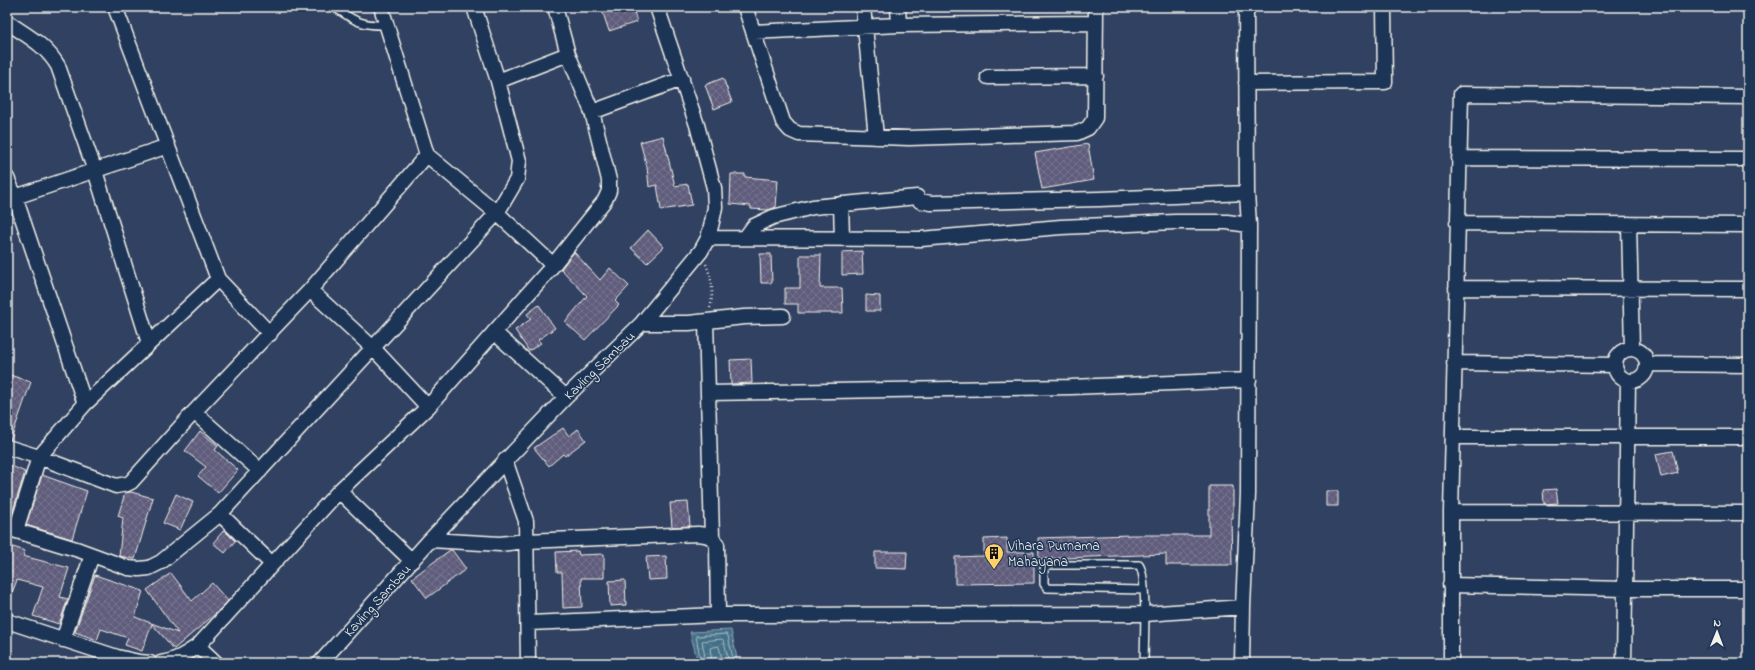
<svg xmlns="http://www.w3.org/2000/svg" width="1755" height="670" viewBox="0 0 1755 670" font-family="'Indie Flower',sans-serif">
<defs>
<pattern id="water-waves" width="16" height="10" patternUnits="userSpaceOnUse"><rect width="16" height="10" fill="#436f88"/><path d="M0 5q4-4 8 0t8 0" fill="none" stroke="#5f8499"/></pattern>
<pattern id="building-cross-hatch" width="8" height="8" patternUnits="userSpaceOnUse"><rect width="8" height="8" fill="#5e5c7c"/><path d="M0 0l8 8M0 8l8-8" fill="none" stroke="#76748f"/></pattern>
</defs>
<rect width="100%" height="100%" fill="#304162"/>
<filter id="ink" filterUnits="userSpaceOnUse"><feTurbulence type="fractalNoise" baseFrequency=".025" numOctaves="2"/><feDisplacementMap in="SourceGraphic" scale="8" xChannelSelector="R" yChannelSelector="G"/><feConvolveMatrix kernelMatrix="1 2 1 2 8 2 1 2 1" color-interpolation-filters="sRGB"/></filter>
<g filter="url(#ink)">
<path fill="url(#water-waves)" stroke="#8aa3ae" d="M731 630 738 663H698L690 632Z"/>
<g fill="none" stroke-linecap="round" stroke-linejoin="round">
<path stroke="#adbdc2" stroke-width="1" d="M701 663 696 636 726 634 728 636 734 663
M706 663 702 641 722 639 724 641 729 663
M712 663 710 648 718 646 719 647 723 663"/>
</g>
<path fill="url(#building-cross-hatch)" stroke="#f4f1e8" d="M601 7H616L618 13 633 8 637 22 609 31Z
M723 78 732 102 714 109 705 85Z
M663 136 675 186 688 184 692 205 661 210 657 185 649 187 647 167 640 142Z
M1088 144 1094 180 1042 189 1035 153Z
M731 174H745V177L778 180 776 207 768 210 751 209V206L730 204Z
M648 230 664 247 647 263 631 248Z
M862 251 863 274 842 275V252Z
M574 252 600 280 610 268 629 286 615 301 619 305 585 340 565 322 587 296 561 269Z
M760 254H771L772 283H761Z
M800 255H821L820 288H842L843 313H798V304H785V288H800Z
M866 295 880 296V311H866Z
M539 305 555 328 538 340 541 343 529 351 515 330 531 319 527 314Z
M751 359 752 383 731 384 730 360Z
M7 374 31 382 11 439H7Z
M563 428 569 436 578 429 586 440 565 456 563 454 549 466 534 448Z
M200 431 218 446 215 450 238 470 218 493 198 476 206 467 185 451Z
M1673 451 1678 473 1661 477 1656 454Z
M7 464 25 472 10 520 7 518Z
M42 475 87 491 72 539 26 525Z
M1209 486H1233V518H1231L1232 565H1166V554L1039 559 1038 538 1131 535H1209Z
M1556 489 1558 503 1544 504 1543 490Z
M1326 491H1338V506H1326Z
M131 492 153 498 135 559 119 556 123 518 118 516 125 493Z
M176 494 193 502 180 530 163 523Z
M688 502 690 526 672 527 670 503Z
M224 530 235 541 225 553 213 543Z
M1007 538V552H1034V583L955 584V557L984 556V539Z
M7 545 25 551 23 556 69 568 60 597 68 599 59 624 33 616 43 587 17 580 8 603H7Z
M450 550H452L466 569 427 598 412 578Z
M578 551 579 555 604 554V578H581L582 607 563 608 562 572H557L556 552Z
M875 552H907L906 569 875 568Z
M666 556 667 579 648 580 646 557Z
M171 573 192 601 212 583 228 601 214 615 174 649 152 624 142 651 125 645 128 638 101 629 97 640 75 632 95 575 143 591 135 617 178 633 147 590Z
M625 580 626 605 610 606 609 581Z"/>
<g fill="none" stroke-linecap="round" stroke-linejoin="round">
<g stroke="#f4f1e8" stroke-width="10">
<path id="service" d="M334 7C355 21 361 26 387 25
M1144 590 1047 588 1044 584V569L1048 565H1139C1148 576 1144 646 1144 663"/>
</g>
<g stroke="#f4f1e8" stroke-width="17">
<path id="minor" d="M115 7 218 279 270 334
M381 7 427 155 497 213 553 265
M745 7 783 122 790 130 799 134 909 138 1077 133 1088 128 1095 118 1096 7
M863 7 876 137
M898 7 899 25
M7 22C27 36 45 44 58 66L95 171 149 343
M753 32 899 25 1096 23
M988 77 1096 76
M498 81 568 54
M1246 83 1385 82 1384 7
M592 112 682 79
M1459 158 1748 159
M7 178 15 197 85 404
M15 197 168 146
M841 204 842 238
M1457 223 1748 225
M1629 224 1632 349
M708 238 921 239 1061 227 1175 222H1227L1249 225
M745 238 754 226 773 217 813 207 917 197 920 201 931 203 1100 199 1247 193
M1456 288 1748 289
M310 290 373 348 428 407
M706 322 712 537
M642 323H689L744 317 783 316
M494 332 566 397
M1615 365a16 16 0 1 1 32 0a16 16 0 1 1-32 0Z
M1454 363 1615 365
M1647 364 1748 365
M708 393 1071 387 1249 380
M194 412 260 471
M1453 437H1748
M7 447 39 457 116 486 127 484 131 482 194 412 310 290 427 155
M505 460 526 521 528 663
M339 491 412 561
M1451 512 1748 513
M220 514 272 564
M7 528 79 550 128 568 139 569 149 568 161 562 220 514 497 213 517 179 519 161 498 81 474 7
M16 530 39 457 85 404 218 279
M430 540 500 544 526 541 698 534C707 535 713 536 717 545L718 615
M1450 585 1625 589H1748
M7 621 117 657 139 662 150 663
M529 623 718 615 1145 614 1243 607
M63 640 92 555
M198 646 216 663
M161 663C176 661 186 654 198 646L339 491 428 407 550 269 605 200 609 191V180L592 112 568 54 555 7
M320 663 430 540 566 397 642 323 701 251 708 238 712 222 715 207 714 188 697 125 657 7
M1242 663 1243 607 1248 494 1249 225 1247 193 1246 7
M1451 663V512L1461 94 1748 97
M1624 663 1628 381"/>
</g>
<path stroke="#f4f1e8" stroke-width="2.5" stroke-dasharray="1 3" stroke-linecap="butt" d="M706 264C712 279 714 293 710 308"/>
<use href="#service" stroke="#1d3557" stroke-width="7"/>
<use href="#minor" stroke="#1d3557" stroke-width="14"/>
</g>
</g>
<defs>
<g id="building-pin" transform="scale(1)"><path d="M0 17L-7.5 6A9.5 9.5 0 1 1 7.5 6Z" fill="#ffd166" stroke="#1d3557"/><path d="M-4-6H4V6H1V3H-1V6H-4ZM-2.5-4.3h1.7v1.8h-1.7ZM.8-4.3h1.7v1.8H.8ZM-2.5-1h1.7V.8h-1.7ZM.8-1h1.7V.8H.8Z" fill="#111"/></g>
</defs>
<g fill-rule="evenodd">
<use href="#building-pin" x="994" y="553"/>
</g>
<g text-anchor="middle" stroke-width="3" stroke-linejoin="round" paint-order="stroke">
<g font-size="14" fill="#f4f1e8" stroke="#1d3557">
<text transform="translate(599 365) rotate(-44)" y="5">Kavling Sambau</text>
<text transform="translate(377 600) rotate(-48)" y="5">Kavling Sambau</text>
</g>
<g font-size="14" fill="#f4f1e8" stroke="#1d3557" text-anchor="start">
<text x="1008" y="550">Vihara Purnama<tspan x="1008" dy="16">Mahayana</tspan></text>
</g>
</g>
<rect width="1755" height="670" fill="none" stroke="#1d3557" stroke-width="24"/>
<rect x="12" y="12" width="1731" height="646" fill="none" stroke="#f4f1e8" stroke-width="1.5" filter="url(#ink)"/>
<g transform="translate(1717 632) rotate(1)" stroke="#1d3557" stroke-width="3" paint-order="stroke">
<path d="M0-3L7 15L0 10L-7 15Z" fill="#f4f1e8"/>
<text y="-6" font-size="11" font-weight="bold" text-anchor="middle" fill="#f4f1e8">N</text>
</g>
</svg>
